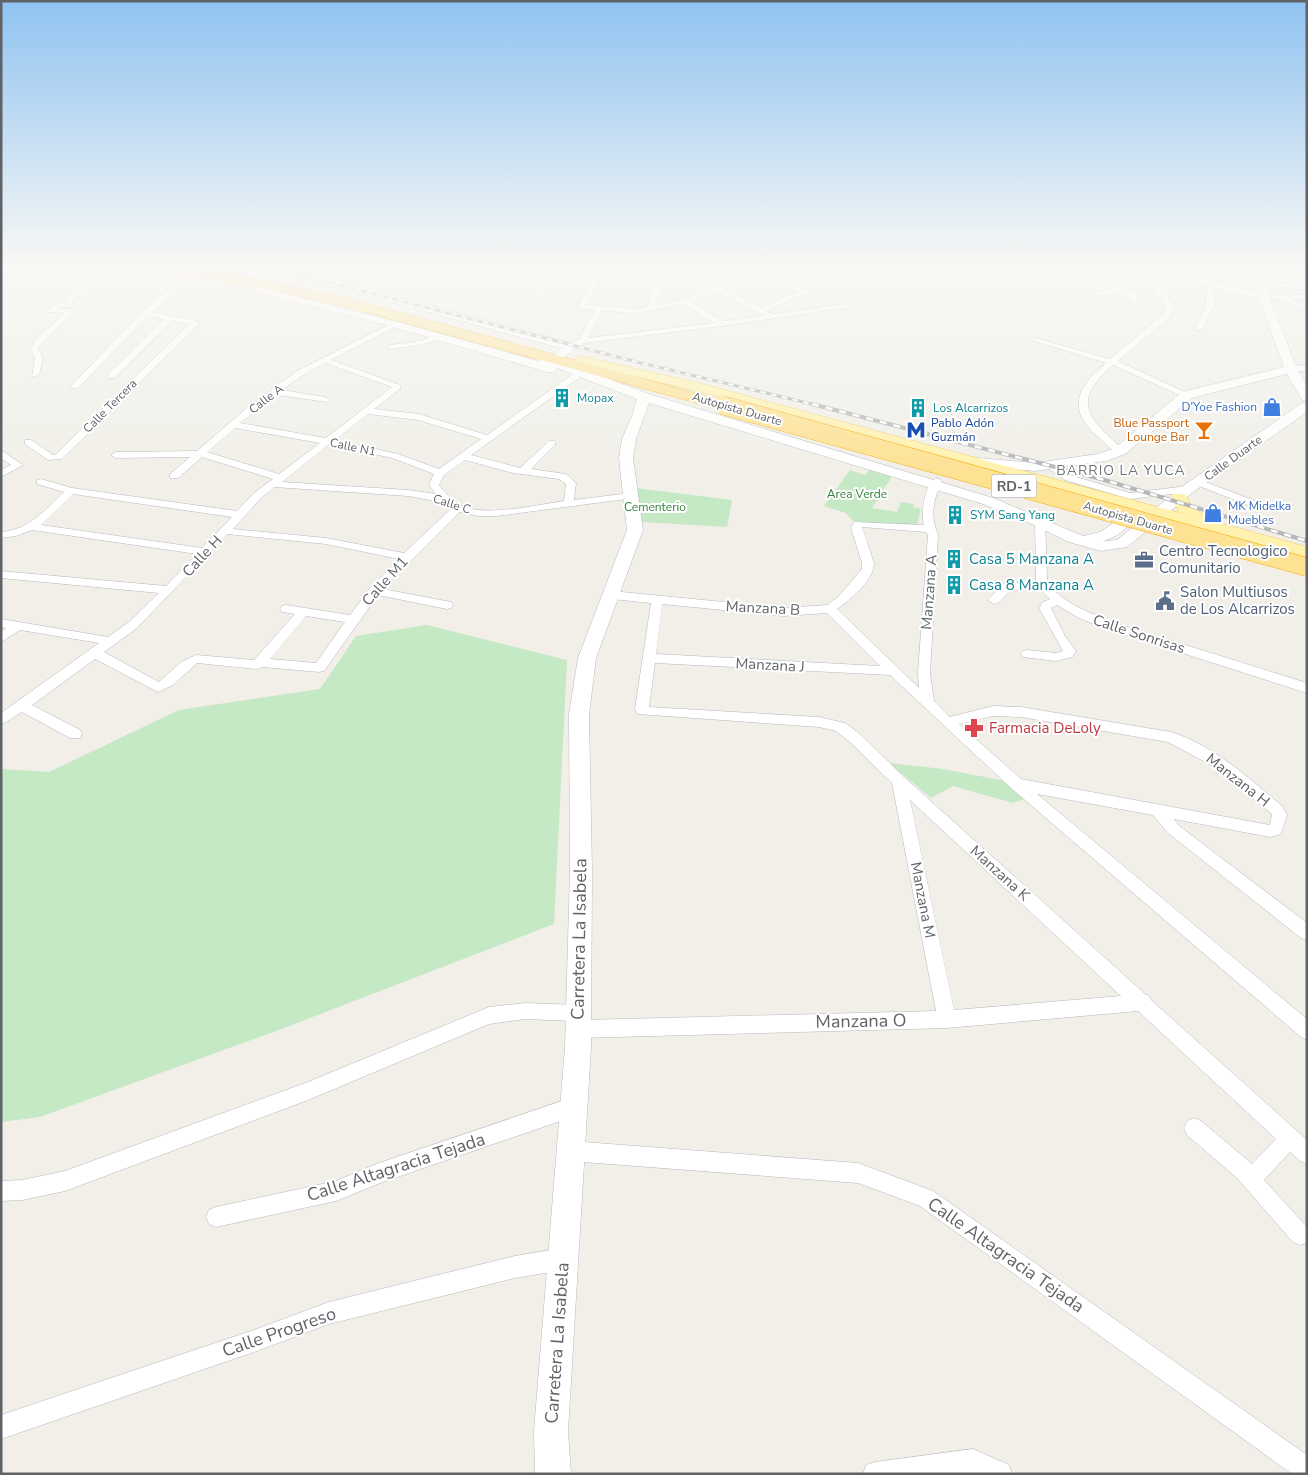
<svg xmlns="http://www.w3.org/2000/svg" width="1308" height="1475" viewBox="0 0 1308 1475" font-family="'Nunito Sans',sans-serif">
<rect width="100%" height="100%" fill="#f1efe8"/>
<path fill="#c5e8c5" d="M870 469 892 476 872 508 897 512 901 502 914 504 913 507 921 509 917 525 903 526 853 521 846 513 824 506 850 470 865 475Z
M635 488 732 500 727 527 642 522Z
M427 625 567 660 554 924 284 1028 40 1117 1 1122V769L49 772 179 710 320 689 356 636Z
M889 763 943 769 1006 781 1025 799 1013 803 953 786 931 798Z"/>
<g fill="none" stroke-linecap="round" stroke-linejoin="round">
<g stroke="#b5b8bc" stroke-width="1">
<path id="street" d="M105 267H113L85 289 68 307 56 308 70 309 74 311 41 344 38 349 43 357 39 375 32 377 35 357 30 349 38 337 64 313 48 312 47 310 51 308 49 306 63 303 79 285Z
M461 267H480L544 276 551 267H557L540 293H537L533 291 542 279 464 269Z
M600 267H606L586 305 636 309 647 307 657 280 656 267H662L664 277 699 267H705L720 285 751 273 743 267H751L757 271 767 267H776L762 274 809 292 766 311 772 314 851 303 855 305 851 307 722 326 584 343 573 349H567V345L579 339 595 310 581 309 577 307ZM701 271 714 288 682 300 655 305 664 281ZM756 276 798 292 761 308 724 289ZM718 291 763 316 723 321 690 302ZM683 304 714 323 588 338 603 311 636 313Z
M799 267H809L802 269Z
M1125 267C1142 267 1164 291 1174 305L1170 317 1118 361 1191 395 1187 398 1184 397 1113 365C1070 402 1088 418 1123 449V453L1120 454C1112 451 1105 443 1098 437 1066 409 1077 387 1106 363L1031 340 1035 338 1110 359 1163 314 1166 305 1154 291Z
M1157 267H1171L1231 278 1307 286V290L1231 282Z
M1295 267 1307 269V274L1296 268Z
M192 270 198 271 152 312 198 321V325L62 459 48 460 25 444V440H31L53 455 56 454 189 324 172 321 114 378H108V374L164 319 148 316 77 389 70 387 143 311Z
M1067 274C1093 273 1116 277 1136 293L1138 301 1131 303 1129 296 1123 290 1083 300V296L1118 287 1105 282 1069 292 1065 290 1098 280 1067 278 1045 282 1041 280Z
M1214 283 1221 285 1214 291V306L1202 330H1196L1195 328 1206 306V290Z
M1262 295H1307V299H1292L1307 306V311L1281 299H1262Z
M394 322 398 324 397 326 331 360 400 385V389L374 409 419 414 487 435 573 374H579V378L471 455 520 468 549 441H555V445L531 469 566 474 576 483 574 500 630 493 634 494 635 496 634 498 496 516H479L460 512 383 589 451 602 453 605 451 608 447 609 378 595 324 671 319 672 263 667 257 669 197 663 173 685 158 692 95 659 32 705 80 730 82 734 80 738H70L22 712 1 725V713L99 643 20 630 1 642V632L6 628 1 627V619L108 637 129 622 159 593 1 578V571L166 586 197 554 32 530 16 536 1 538V532C29 530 45 510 64 492L37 484V480L41 479 72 488 237 511 254 493 273 479 202 457 178 478H170V474L190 457 116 458 111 455 116 452 197 451 248 407 297 371ZM325 363 392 387 326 438 240 423 276 395 328 402 329 400 325 397 282 390 303 375ZM368 414 418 420 481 439 439 469 398 454 335 440ZM235 428 320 443 279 474 207 452ZM329 444 392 458 434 474 429 485 436 494 408 490 282 482ZM465 460 513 473 559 479 566 484 564 501C535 505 489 517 462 506 452 502 446 493 439 485L444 475ZM274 487 408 496 442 502 452 508 404 553 326 538 233 529 262 497ZM73 494 232 517 202 548 41 525ZM227 534 326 544 399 559 370 588 350 615 286 605 282 606 280 609 282 612 295 614 254 660 196 655 181 662 159 682 104 652 137 628ZM306 616 345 622 316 663 270 659Z
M438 335H441V339L420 345 390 349 386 347 390 345 419 341Z
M1307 365V371L1291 372 1287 369 1291 366Z
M1 450 23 465 1 477V470L11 465 1 458Z
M1051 463 1073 476 1130 493 1188 486 1193 489 1188 492 1130 499 1065 480 1048 468V464Z
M937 478 942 481C933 500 930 516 938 535L930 673 934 701 950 717 993 706 1021 707 1171 732C1213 745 1249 778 1282 806L1287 815 1281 834 1270 837 1174 819 1178 825 1307 923V940L1301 938 1168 833 1153 815 1037 794 1307 1019V1040L1301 1037 1011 788 890 675 655 663 649 707 819 717 845 723 860 734 904 777 1145 994 1149 996 1151 1000 1307 1140V1164L1300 1161 1290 1152 1264 1180 1307 1227V1243L1300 1245 1293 1242 1237 1178 1187 1135 1184 1128 1187 1121 1194 1118 1201 1121 1252 1164 1276 1139 1138 1011 947 1028 578 1038 572 1035 569 1029 572 1023 575 1021 525 1019 489 1024 308 1100 65 1191 22 1200 1 1201V1181L22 1180 65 1171 308 1082 489 1007 525 1003 579 1005 585 1007 588 1013 585 1019 582 1020 936 1011 892 783 850 742 836 731 819 727 638 714 635 709 651 603 612 599 606 595 612 591 784 608 827 605 838 597 862 569V563L851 528 854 522 924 525C921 513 924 483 937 478ZM862 527 926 532 928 535 918 673 919 688 837 609C850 600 874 580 874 563ZM662 604 784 616 827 613 880 666 656 654ZM993 716 1021 717 1168 742 1209 764 1272 814 1270 825 1021 779 959 724ZM910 800 1121 996 954 1010Z
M1198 479 1263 504 1264 506 1263 508H1255L1194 484 1193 482Z
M1040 515 1045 518 1047 578C1053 600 1093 614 1112 622L1307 683V693L1104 628 1079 618 1057 605 1051 608 1065 636 1076 651 1072 657 1056 661 1023 657 1021 654 1023 651 1027 650 1056 653 1063 651 1039 608 1043 602 1050 599 1040 589 1011 590 998 603 994 604 988 600 1004 583 1036 582 1035 518Z
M574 1097 581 1100 584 1107 581 1114 380 1183 336 1201 216 1227 209 1224 206 1217 209 1210 216 1207 336 1181 379 1163Z
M570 1141 858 1163 933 1191 1307 1455V1474H1292L920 1206 858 1183 570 1161 563 1158 560 1151 563 1144Z
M563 1248 571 1251 574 1259 571 1267 563 1270 515 1278 329 1324 254 1352 1 1439V1415L254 1330 329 1302 515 1256Z
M973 1449 1009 1465 1012 1474H863L866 1465 875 1462Z"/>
</g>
<g stroke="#b6babf" stroke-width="1">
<path id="secondary" d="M226 267H242L266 274 267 276 262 279 227 269Z
M258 267H276L338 281 574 344 576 347 565 357H557L555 354 561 348 336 287 259 269Z
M1134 267H1152L1257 292V287H1265L1297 369 1307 386V401L1302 400 1287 374 1192 398 1125 454 1106 461 1035 471 972 465 970 462 972 459 977 458 1035 463 1098 454 1115 448 1182 392 1284 367 1259 299 1135 269Z
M246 277 261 286 278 292 398 322 541 362 532 357 538 353 542 354 649 394 993 498 1083 536 1100 532 1111 525 1129 502H1139L1142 505C1132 522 1123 536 1103 541L1117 540 1183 486 1302 403 1307 402V412L1193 492 1127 547 1101 551 1069 542 1019 518 983 504 649 403 636 439 633 458 643 530 596 658 589 714 592 871 591 1047 568 1431 571 1474H535L534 1431 565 1047 570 871 569 714 578 658 627 530 619 458 622 439 632 416 637 399 557 368 555 372H547L390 326 270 296C259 292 249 289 241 280Z"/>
</g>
<g stroke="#f2c960" stroke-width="1">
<path id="primary" d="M581 356 706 385 1180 513 1171 497 1173 494H1185L1191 505 1209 520 1307 547V557L698 391 576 363 575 360Z"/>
</g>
<g stroke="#f9ab00" stroke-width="1">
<path id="highway" d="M159 267H189L222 272 346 298 728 402 730 405 728 408 722 410 344 306 222 280 165 271Z"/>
</g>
<use href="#street" fill="#fff" fill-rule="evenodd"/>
<use href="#secondary" fill="#fff" fill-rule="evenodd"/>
<use href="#primary" fill="#fff2af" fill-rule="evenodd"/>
<use href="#highway" fill="#fde293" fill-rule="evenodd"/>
<g stroke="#b6b7b8" stroke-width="3">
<path id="rail-far1" d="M270 267 641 363 816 405"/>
</g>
<g stroke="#b6b7b8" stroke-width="4">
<path id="rail" d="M812 404 1101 479 1307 541"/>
</g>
<use href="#rail-far1" stroke="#fff" stroke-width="2" stroke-dasharray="5.5" stroke-linecap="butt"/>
<use href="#rail" stroke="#fff" stroke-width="2.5" stroke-dasharray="7" stroke-linecap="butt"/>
<g stroke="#b6babf" stroke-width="12" stroke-linecap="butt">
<path id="secondary-bridge" d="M1259 275 1261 289"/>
</g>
<g stroke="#f9ab00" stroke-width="19" stroke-linecap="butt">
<path id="highway-bridge" d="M722 405 1307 567"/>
</g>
<use href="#secondary-bridge" stroke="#fff" stroke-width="11"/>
<use href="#highway-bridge" stroke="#fde293" stroke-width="18"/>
</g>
<linearGradient id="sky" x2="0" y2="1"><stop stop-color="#8fc3f1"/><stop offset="0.56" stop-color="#f9f8f5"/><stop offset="1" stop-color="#f9f8f5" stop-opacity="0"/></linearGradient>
<rect width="1308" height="473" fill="url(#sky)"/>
<defs>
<g id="building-bare" transform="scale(1.5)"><path d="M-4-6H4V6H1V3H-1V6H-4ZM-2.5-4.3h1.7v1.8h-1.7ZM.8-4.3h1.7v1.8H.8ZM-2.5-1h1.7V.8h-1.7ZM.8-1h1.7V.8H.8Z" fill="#0f9aa8" stroke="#fff" stroke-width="2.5" paint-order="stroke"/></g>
<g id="shop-bare" transform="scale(1.5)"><path d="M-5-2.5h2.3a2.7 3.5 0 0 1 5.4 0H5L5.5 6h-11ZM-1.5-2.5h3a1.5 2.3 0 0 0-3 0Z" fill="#3f7fe0" stroke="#fff" stroke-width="2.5" paint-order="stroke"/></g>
<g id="metro-bare" transform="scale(1.5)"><path d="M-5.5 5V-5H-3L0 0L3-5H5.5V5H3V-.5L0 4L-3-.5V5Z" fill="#1a4fb4" stroke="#fff" stroke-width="2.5" paint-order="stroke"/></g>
<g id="bar-bare" transform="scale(1.5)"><path d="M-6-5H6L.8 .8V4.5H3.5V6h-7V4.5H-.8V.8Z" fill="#e8710a" stroke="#fff" stroke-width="2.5" paint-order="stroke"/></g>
<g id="office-bare" transform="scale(1.5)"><path d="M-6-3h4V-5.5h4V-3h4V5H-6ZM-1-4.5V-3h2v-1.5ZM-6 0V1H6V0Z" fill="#5c6f8a" stroke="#fff" stroke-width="2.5" paint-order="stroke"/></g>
<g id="civic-bare" transform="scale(1.5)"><path d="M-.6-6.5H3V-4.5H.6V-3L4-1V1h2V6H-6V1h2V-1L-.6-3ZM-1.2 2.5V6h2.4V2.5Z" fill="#5c6f8a" stroke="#fff" stroke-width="2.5" paint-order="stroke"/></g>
<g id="pharmacy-bare" transform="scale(1.5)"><path d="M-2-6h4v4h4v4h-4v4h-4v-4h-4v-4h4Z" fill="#e0444e" stroke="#fff" stroke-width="2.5" paint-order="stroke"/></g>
</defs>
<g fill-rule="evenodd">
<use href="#building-bare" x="562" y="398"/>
<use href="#shop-bare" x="1272" y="407"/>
<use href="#building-bare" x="918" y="408"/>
<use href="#metro-bare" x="916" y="430"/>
<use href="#bar-bare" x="1204" y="430"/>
<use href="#shop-bare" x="1213" y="513"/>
<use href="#building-bare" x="955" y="515"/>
<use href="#building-bare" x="954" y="559"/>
<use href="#office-bare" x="1144" y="560"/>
<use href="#building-bare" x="954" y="585"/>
<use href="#civic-bare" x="1165" y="601"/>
<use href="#pharmacy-bare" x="974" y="728"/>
</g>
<g text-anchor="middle" stroke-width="4" stroke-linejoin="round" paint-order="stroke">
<g font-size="12" fill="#0d838f" stroke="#fff" text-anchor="start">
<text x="577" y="402">Mopax</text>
<text x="933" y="412">Los Alcarrizos</text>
<text x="970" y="519">SYM Sang Yang</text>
</g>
<g font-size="12" fill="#5f6368" stroke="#fff">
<text transform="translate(266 399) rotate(-38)" y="4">Calle A</text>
<text transform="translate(110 406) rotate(-45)" y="4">Calle Tercera</text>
<text transform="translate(737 409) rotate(16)" y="4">Autopista Duarte</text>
<text transform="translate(353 447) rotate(12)" y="4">Calle N1</text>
<text transform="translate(1233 458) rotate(-36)" y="4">Calle Duarte</text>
<text transform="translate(452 504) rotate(18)" y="4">Calle C</text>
<text transform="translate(1128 518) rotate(16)" y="4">Autopista Duarte</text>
</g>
<g font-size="12" fill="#366cbe" stroke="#fff" text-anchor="end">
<text x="1257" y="411">D'Yoe Fashion</text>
<text x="1228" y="510" text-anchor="start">MK Midelka<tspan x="1228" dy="14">Muebles</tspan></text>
</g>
<g font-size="12" fill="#164399" stroke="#fff" text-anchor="start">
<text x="931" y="427">Pablo Adón<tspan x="931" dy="14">Guzmán</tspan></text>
</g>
<g font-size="12" fill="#c56008" stroke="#fff" text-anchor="end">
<text x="1189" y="427">Blue Passport<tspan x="1189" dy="14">Lounge Bar</tspan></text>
</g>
<g font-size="12" fill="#348238" stroke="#fff">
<text x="857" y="498">Area Verde</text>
<text x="655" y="511">Cementerio</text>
</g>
<g font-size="14" letter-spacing="1" fill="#70757a" stroke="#fff">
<text x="1121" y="475">BARRIO LA YUCA</text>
</g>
<rect fill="#fff" stroke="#8f9295" stroke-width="1" x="991.5" y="474.5" width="45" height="23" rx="4"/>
<g font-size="14" font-weight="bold" fill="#5f6368">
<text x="1014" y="491">RD-1</text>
</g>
<g font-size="15" fill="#4e5e75" stroke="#fff" text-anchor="start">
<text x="1159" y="556">Centro Tecnologico<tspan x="1159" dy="17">Comunitario</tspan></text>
<text x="1180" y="597">Salon Multiusos<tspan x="1180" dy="17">de Los Alcarrizos</tspan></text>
</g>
<g font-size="15" fill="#5f6368" stroke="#fff">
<text transform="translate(202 556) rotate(-47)" y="5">Calle H</text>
<text transform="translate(385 581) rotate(-48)" y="5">Calle M1</text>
<text transform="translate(929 592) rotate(-86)" y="5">Manzana A</text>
<text transform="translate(763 608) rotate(3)" y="5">Manzana B</text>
<text transform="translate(1139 634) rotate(18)" y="5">Calle Sonrisas</text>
<text transform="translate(770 665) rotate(3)" y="5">Manzana J</text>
<text transform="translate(1238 780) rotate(38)" y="5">Manzana H</text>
<text transform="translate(1000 873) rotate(42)" y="5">Manzana K</text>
<text transform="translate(923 900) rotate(79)" y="5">Manzana M</text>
</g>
<g font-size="15" fill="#0d838f" stroke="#fff" text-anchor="start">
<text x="969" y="564">Casa 5 Manzana A</text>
<text x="969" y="590">Casa 8 Manzana A</text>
</g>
<g font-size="15" fill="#be3a42" stroke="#fff" text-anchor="start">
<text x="989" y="733">Farmacia DeLoly</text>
</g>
<g font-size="18" fill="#5f6368" stroke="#fff">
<text transform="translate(579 939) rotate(-89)" y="6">Carretera La Isabela</text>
<text transform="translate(861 1021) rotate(-1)" y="6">Manzana O</text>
<text transform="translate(396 1167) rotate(-18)" y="6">Calle Altagracia Tejada</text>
<text transform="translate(1006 1255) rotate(35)" y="6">Calle Altagracia Tejada</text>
<text transform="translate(279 1332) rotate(-19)" y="6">Calle Progreso</text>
<text transform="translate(557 1343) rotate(-86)" y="6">Carretera La Isabela</text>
</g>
</g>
<rect width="1308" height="1475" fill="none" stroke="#5f6368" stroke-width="5"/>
</svg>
